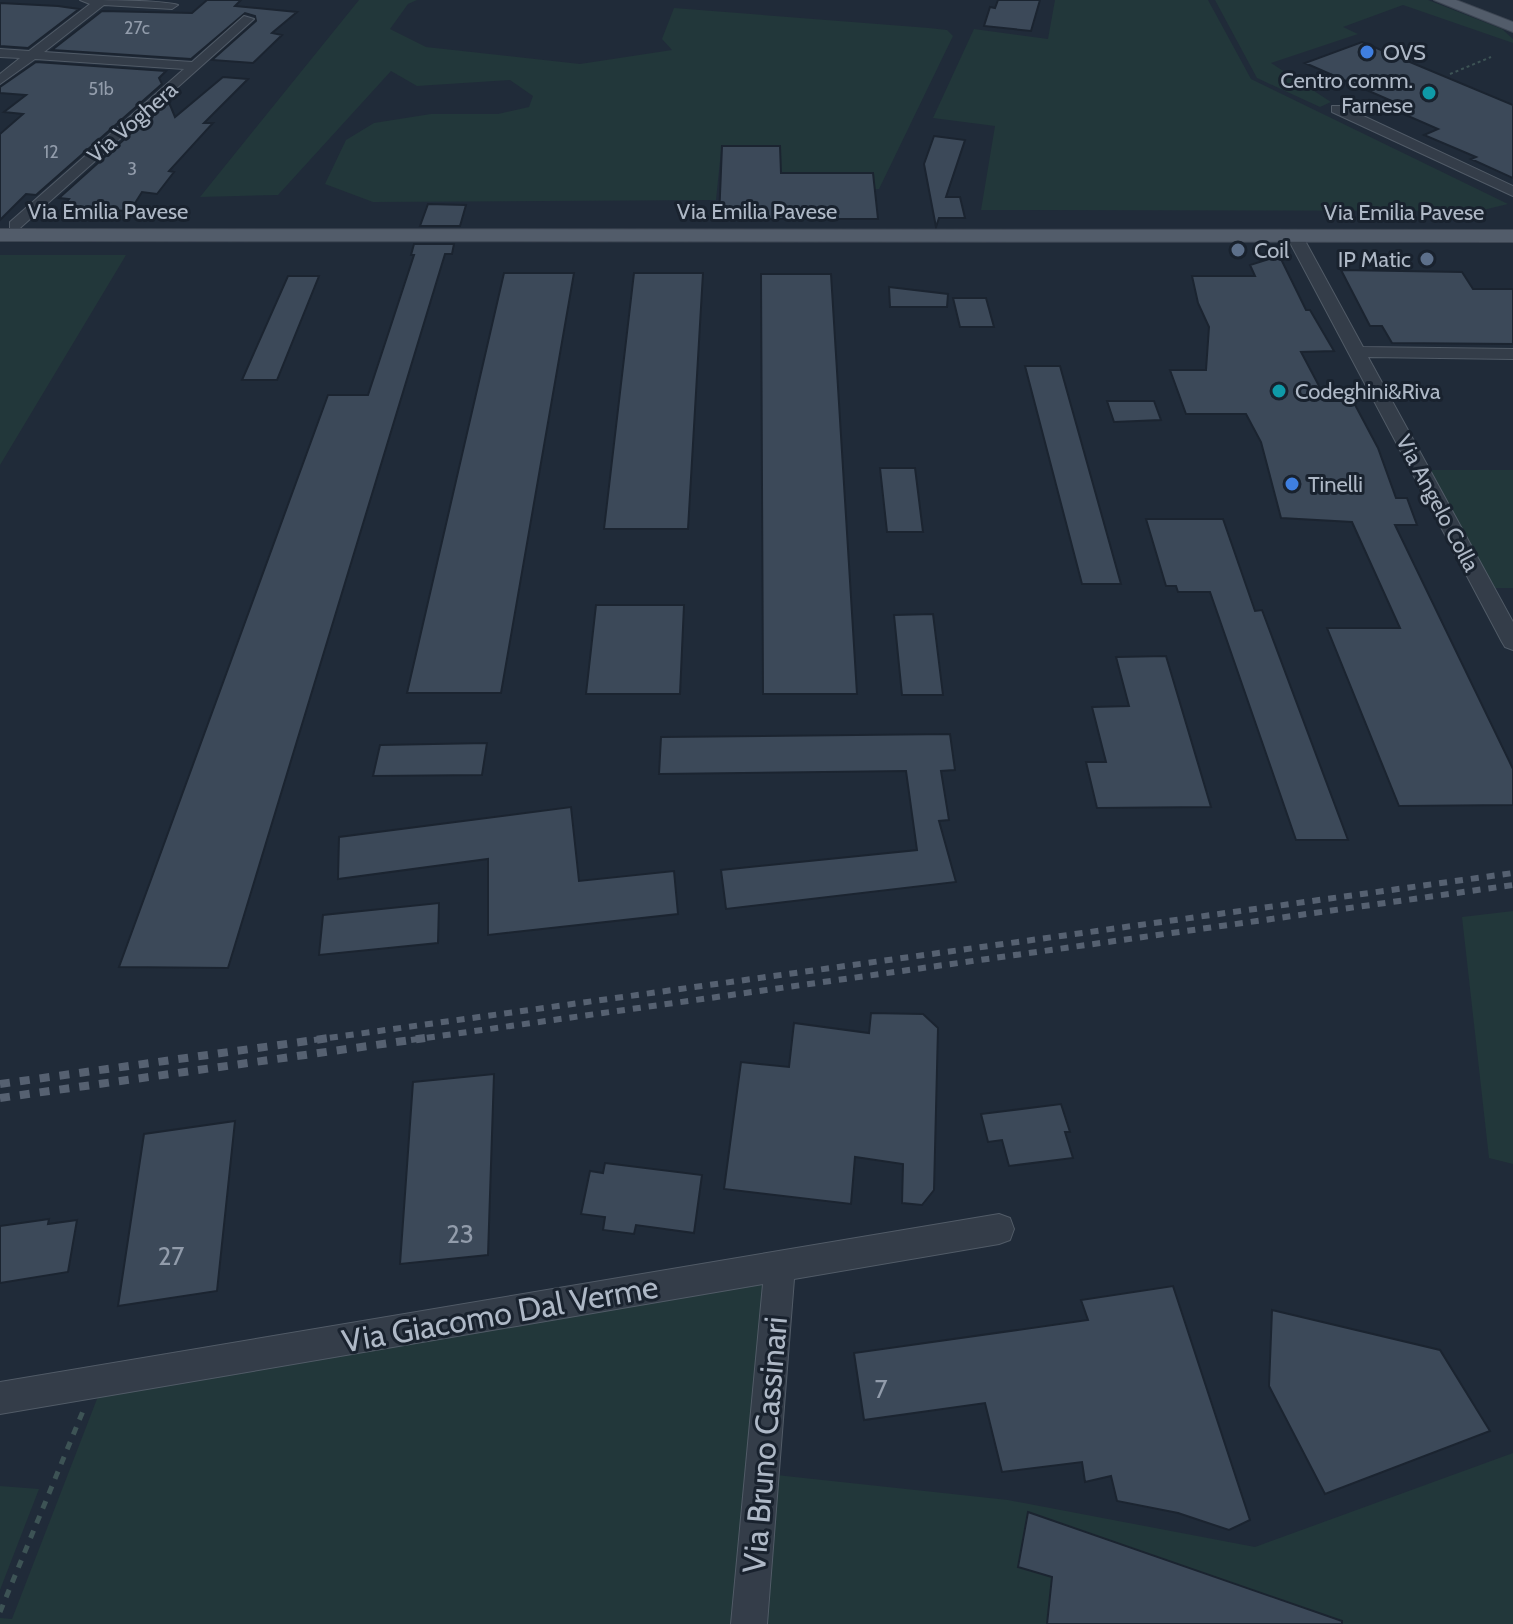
<svg xmlns="http://www.w3.org/2000/svg" width="1513" height="1624" viewBox="0 0 1513 1624" font-family="Cabin,sans-serif">
<rect width="100%" height="100%" fill="#202b39"/>
<path fill="#22373a" d="M359 0H417L408 4 390 29 426 47 580 64 672 50 662 39 674 8 929 28 947 30 953 36 879 189 769 193 765 149 721 151 716 200 373 202 325 184 346 140 374 123 431 114H498L529 107 533 96 510 80 417 86 391 71 278 195 200 197Z
M1055 0H1208L1251 79 1508 204 1479 211 981 210 995 126 933 118 974 29 1048 39Z
M1215 0H1428L1502 29 1513 39V43L1403 5 1343 27 1358 34 1271 63 1331 102 1320 107 1257 78Z
M0 255H126L0 465Z
M1427 470H1513V588H1490Z
M1513 911V1164L1489 1158 1462 917Z
M782 1270 750 1624H0V1618L12 1619 102 1386Z
M1513 1453V1624H754L767 1474 1008 1500 1255 1547Z
M0 1486 39 1489 0 1590Z"/>
<path fill="#3c4959" stroke="#1b2430" stroke-width="2" d="M207 0H241L235 6 297 12 272 33 282 35 253 63 212 60 256 21 255 16 245 13 191 59 52 50 102 11 192 13Z
M998 0H1040L1031 31 984 26 990 7 995 8Z
M0 3 58 6 79 9 28 48 0 46Z
M1362 42 1513 105V178L1471 159 1476 157 1424 135 1438 129 1392 109 1401 105 1305 63Z
M36 62 166 71 159 78 162 84 36 195 26 194 0 220V134L23 114 4 112 26 95 0 93V87Z
M223 77 248 79 204 123H213L169 171 174 172 157 194 142 192 130 211 61 209 69 199 59 198 168 100 175 117Z
M934 136 965 140 946 197H960L965 218H939L936 227 924 164Z
M722 146H780L781 173H873L878 219H719Z
M428 204 466 205 460 226H420Z
M414 244H454L452 254H445L228 968 119 967 328 395H368L414 255H411Z
M1269 259H1281L1306 310H1310L1334 351 1301 352 1327 401H1353L1378 448 1396 498H1407L1417 525H1395L1513 769V805L1399 806 1327 628H1400L1352 522 1281 518 1261 442 1246 414H1186L1170 370H1206L1209 327 1198 303 1192 276H1255L1250 265Z
M1341 270 1462 272 1473 289H1513V344L1392 343 1382 326H1370Z
M504 273H574L501 693H407Z
M634 273H703L688 529H604Z
M761 274H831L857 694H763Z
M288 276H319L277 380H242Z
M889 287 948 294 947 307H890Z
M953 298H986L994 327H960Z
M1025 366H1060L1121 584H1082Z
M1107 401H1154L1161 420 1114 422Z
M880 468H915L923 532H887Z
M1146 519H1223L1255 611 1262 610 1348 840H1296L1210 592H1178L1176 586H1166Z
M596 605H684L680 694H586Z
M933 614 943 695H902L894 615Z
M1166 656 1211 807 1097 808 1086 762H1106L1092 707 1129 706 1116 657Z
M950 734 955 770 941 771 949 820 939 821 956 882 726 909 721 870 917 850 906 771 659 774 661 737Z
M487 743 482 775 373 776 380 745Z
M571 807 579 881 674 871 678 914 488 935V859L338 879 339 837Z
M439 903 438 943 319 955 323 915Z
M871 1013 923 1014 938 1028 934 1190 922 1205 902 1203 903 1164 855 1157 851 1204 724 1189 741 1062 789 1067 794 1023 869 1033Z
M494 1074 488 1255 400 1264 413 1082Z
M1061 1104 1070 1132H1065L1073 1158 1009 1166 1002 1140 988 1142 981 1114Z
M235 1121 217 1291 118 1306 144 1134Z
M605 1163 702 1175 694 1233 636 1225 634 1234 603 1230 605 1217 581 1214 590 1171 603 1173Z
M49 1219 48 1224 77 1220 68 1272 0 1283V1226Z
M1173 1286 1250 1520 1229 1530 1178 1513 1117 1501 1111 1476 1085 1482 1082 1462 1002 1472 985 1403 864 1420 854 1353 1088 1320 1081 1300Z
M1272 1310 1440 1350 1490 1431 1325 1494 1269 1386Z
M1028 1512 1342 1621V1624H1047L1052 1577 1018 1567Z"/>
<g fill="none" stroke-linecap="round" stroke-linejoin="round">
<g stroke="#515b67" stroke-width="2">
<path id="minor" d="M80 0C103 0 161 0 178 5L172 9 104 5 44 52 192 62 244 16 254 19 20 228H10V222L184 69 35 59 0 84V74L20 58 0 57V49L29 51 90 4Z
M1332 106H1342L1513 186V196L1332 112Z
M1295 232 1303 237 1363 347 1513 349V359L1368 357 1513 622V650L1505 647 1502 642 1287 237Z
M999 1214 1010 1218 1014 1229 1010 1240 999 1244 794 1279 767 1624H731L763 1284 0 1414V1382Z"/>
</g>
<g stroke="#3d4653" stroke-width="2">
<path id="major" d="M1434 0H1456L1513 22V32Z
M0 229 1513 230V242L0 241Z"/>
</g>
<path stroke="#3d5355" stroke-width="2" stroke-dasharray="3 3" stroke-linecap="butt" d="M1450 74 1491 57"/>
<path stroke="#3d5355" stroke-width="5" stroke-dasharray="8 8" stroke-linecap="butt" d="M0 1612 83 1411"/>
<use href="#minor" fill="#343d49" fill-rule="evenodd"/>
<use href="#major" fill="#525c6a" fill-rule="evenodd"/>
<path stroke="#566171" stroke-width="6" stroke-dasharray="8 8" stroke-linecap="butt" d="M314 1040 1513 873
M411 1040 1513 885"/>
<path stroke="#566171" stroke-width="8" stroke-dasharray="10 10" stroke-linecap="butt" d="M0 1084 329 1038
M0 1098 425 1038"/>
</g>
<g fill="#3f7fe0" stroke="#19222e" stroke-width="3">
<circle cx="1367" cy="52" r="8"/>
<circle cx="1292" cy="484" r="8"/>
</g>
<g fill="#0f9aa8" stroke="#19222e" stroke-width="3">
<circle cx="1429" cy="93" r="8"/>
<circle cx="1279" cy="391" r="8"/>
</g>
<g fill="#5c6f8a" stroke="#19222e" stroke-width="3">
<circle cx="1238" cy="250" r="8"/>
<circle cx="1427" cy="259" r="8"/>
</g>
<g text-anchor="middle" stroke-width="6" stroke-linejoin="round" paint-order="stroke">
<g font-size="18" fill="#929cab">
<text x="137" y="34">27c</text>
<text x="101" y="95">51b</text>
<text x="51" y="158">12</text>
<text x="132" y="175">3</text>
</g>
<g font-size="22" fill="#aeb8c6" stroke="#19222e" text-anchor="start">
<text x="1383" y="60">OVS</text>
<text x="1413" y="88" text-anchor="end">Centro comm.<tspan x="1413" dy="25">Farnese</tspan></text>
<text x="1254" y="258">Coil</text>
<text x="1411" y="267" text-anchor="end">IP Matic</text>
<text x="1295" y="399">Codeghini&amp;Riva</text>
<text x="1308" y="492">Tinelli</text>
</g>
<g font-size="22" fill="#aeb8c6" stroke="#19222e">
<text transform="translate(132 122) rotate(-41)" y="8">Via Voghera</text>
<text x="108" y="219">Via Emilia Pavese</text>
<text x="757" y="219">Via Emilia Pavese</text>
<text x="1404" y="220">Via Emilia Pavese</text>
<text transform="translate(1438 503) rotate(62)" y="8">Via Angelo Colla</text>
</g>
<g font-size="26" fill="#929cab">
<text x="460" y="1243">23</text>
<text x="171" y="1265">27</text>
<text x="881" y="1398">7</text>
</g>
<g font-size="32" fill="#aeb8c6" stroke="#19222e">
<text transform="translate(500 1314) rotate(-10)" y="11">Via Giacomo Dal Verme</text>
<text transform="translate(765 1445) rotate(-85)" y="11">Via Bruno Cassinari</text>
</g>
</g>
</svg>
